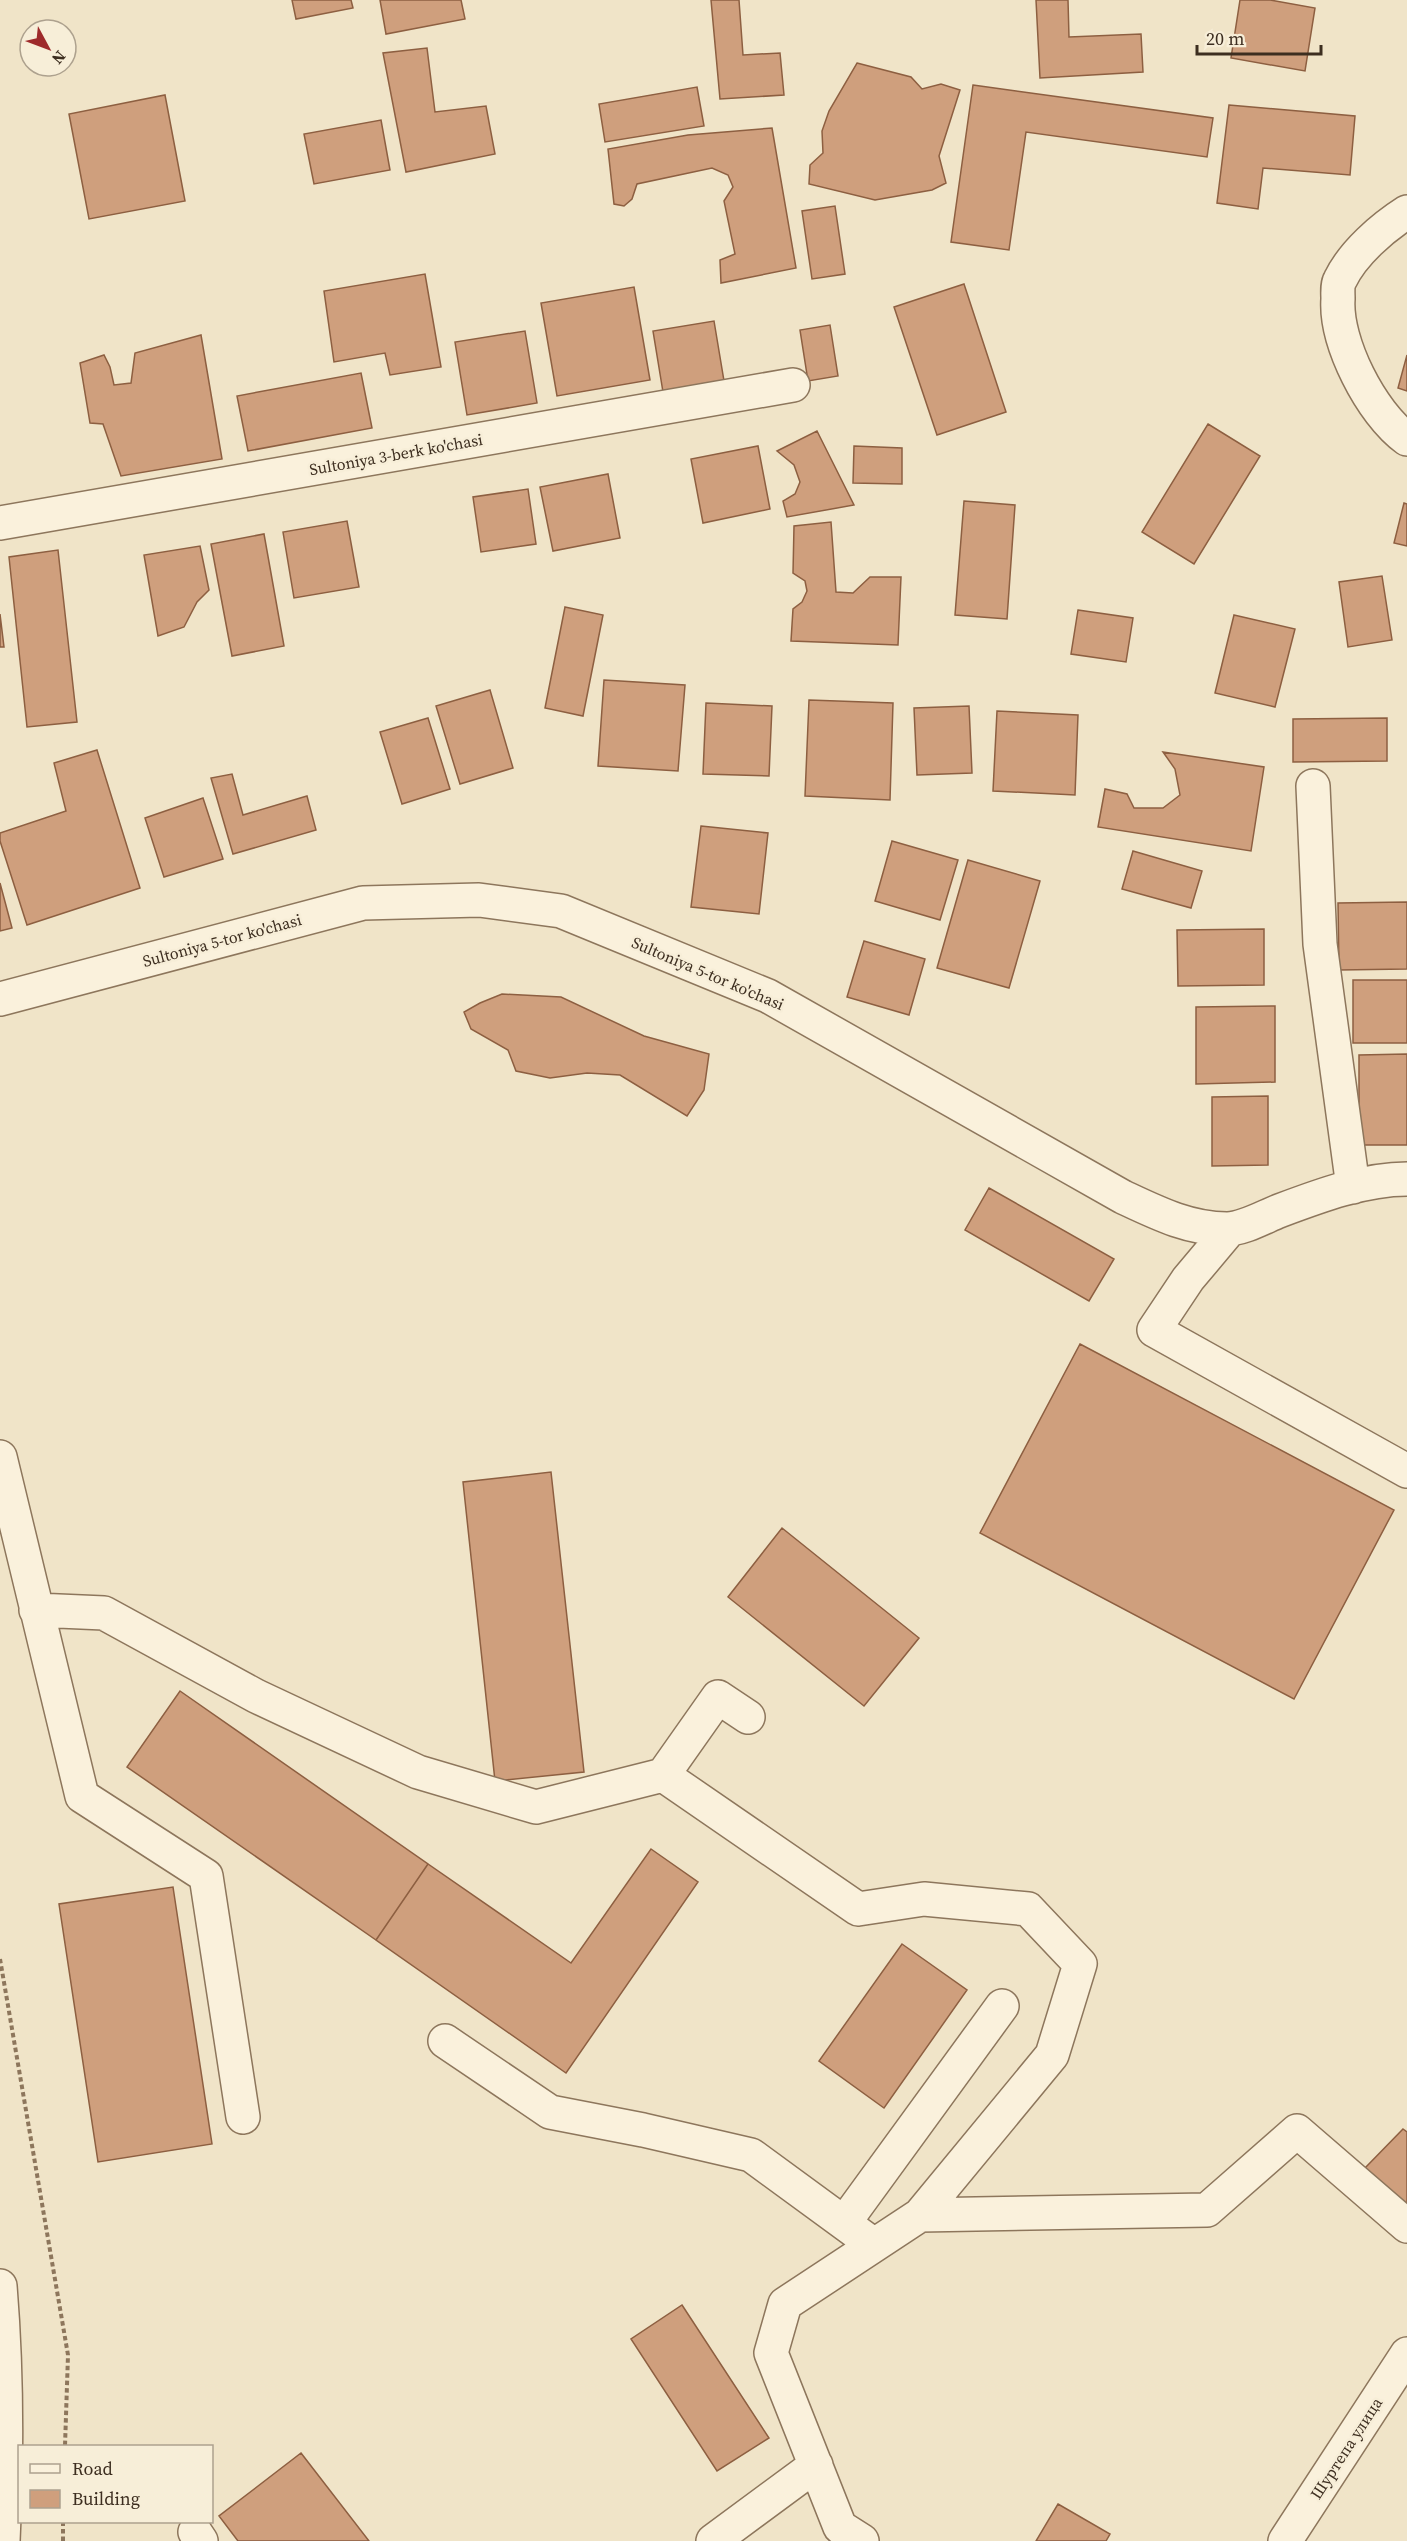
<svg xmlns="http://www.w3.org/2000/svg" width="1407" height="2541" viewBox="0 0 1407 2541" font-family="'Source Serif 4',serif">
<rect width="100%" height="100%" fill="#f0e4c8"/>
<path fill="#cf9f7d" stroke="#8d5f41" stroke-width="1.5" d="M292 0H351L353 8 296 19Z
M380 0H461L465 19 386 34Z
M711 0H739L743 55 780 53 784 95 720 99Z
M1036 0H1068L1069 37 1141 34 1143 72 1040 78Z
M1240 0H1270L1315 8 1305 71 1231 58Z
M427 48 435 112 486 106 495 154 406 172 383 53Z
M857 63 911 77 922 89 941 84 960 90 939 156 946 183 932 190 875 200 809 184 810 165 823 153 822 131 829 111Z
M973 85 1213 118 1207 157 1026 132 1009 250 951 242Z
M697 87 704 126 605 142 599 104Z
M165 95 185 201 89 219 69 114Z
M1229 105 1355 116 1350 175 1263 168 1258 209 1217 203Z
M381 120 390 170 314 184 304 134Z
M772 128 796 268 721 283 720 260 735 254 724 201 733 187 728 175 712 168 637 184 632 199 624 206 614 204 608 149 688 135Z
M835 206 845 274 812 279 802 211Z
M425 274 441 367 390 375 385 353 334 362 324 291Z
M964 284 1006 412 937 435 894 307Z
M634 287 650 380 557 396 541 303Z
M714 321 724 381 663 392 653 331Z
M830 325 838 376 808 381 800 330Z
M525 331 537 403 467 415 455 342Z
M201 335 222 459 121 476 103 424 90 423 80 363 104 355 110 367 114 385 131 383 135 353Z
M1407 355V391L1398 388Z
M361 373 372 428 248 451 237 396Z
M1208 424 1260 456 1194 564 1142 532Z
M817 431 854 505 787 517 783 501 795 494 800 482 794 465 777 451Z
M758 446 770 509 703 523 691 459Z
M854 446 902 448V484L853 483Z
M608 474 620 538 553 551 540 487Z
M528 489 536 544 481 552 473 497Z
M964 501 1015 505 1007 619 955 615Z
M1404 503 1407 504V546L1394 543Z
M347 521 359 587 294 598 283 532Z
M831 522 836 592 853 593 870 577H901L898 645 791 641 793 609 802 602 807 591 805 581 793 573 794 526Z
M264 534 284 646 232 656 211 544Z
M200 546 209 590 197 602 184 627 158 636 144 555Z
M58 550 77 722 27 727 9 557Z
M1382 576 1392 640 1348 647 1339 582Z
M565 607 603 615 583 716 545 708Z
M1078 610 1133 618 1126 662 1071 654Z
M0 614 4 647H0Z
M1234 615 1295 629 1275 707 1215 693Z
M604 680 685 685 678 771 598 766Z
M490 690 513 768 460 784 436 706Z
M809 700 893 703 890 800 805 796Z
M706 703 772 706 769 776 703 774Z
M969 706 972 773 917 775 914 708Z
M997 711 1078 715 1075 795 993 791Z
M428 718 450 789 402 804 380 732Z
M1387 718V761L1293 762V719Z
M97 750 140 888 27 925 0 841V833L66 811 54 763Z
M1163 752 1264 767 1251 851 1098 827 1105 789 1127 794 1134 808H1163L1180 795 1175 769Z
M232 774 243 815 307 796 316 830 233 854 211 778Z
M203 798 223 859 164 877 145 818Z
M701 826 768 833 759 914 691 907Z
M892 841 958 860 940 920 875 901Z
M1133 851 1202 871 1191 908 1122 889Z
M968 860 1040 881 1009 988 937 968Z
M0 883 12 928 0 931Z
M1407 902V969L1339 970 1338 903Z
M1264 929V985L1178 986 1177 930Z
M864 941 925 959 909 1015 847 997Z
M1353 980H1407V1043H1353Z
M502 994 561 997 644 1036 709 1054 704 1090 687 1116 620 1075 587 1073 550 1078 516 1071 508 1050 471 1029 464 1012 480 1003Z
M1275 1006V1082L1196 1084V1007Z
M1407 1054V1145H1359V1055Z
M1268 1096V1165L1212 1166V1097Z
M989 1188 1114 1259 1089 1301 965 1230Z
M1080 1344 1394 1510 1294 1699 980 1533Z
M551 1472 584 1772 495 1781 463 1482Z
M782 1528 919 1638 864 1706 728 1597Z
M180 1691 428 1864 376 1940 127 1767Z
M651 1849 698 1882 566 2073 376 1940 428 1864 571 1963Z
M173 1887 212 2144 98 2162 59 1904Z
M902 1944 967 1990 884 2108 819 2061Z
M1403 2129 1407 2132V2209L1365 2168Z
M682 2305 769 2438 717 2471 631 2339Z
M301 2453 369 2541H238L219 2516Z
M1058 2504 1110 2534 1106 2541H1036Z"/>
<g fill="none" stroke-linecap="round" stroke-linejoin="round">
<g stroke="#8d765c" stroke-width="36">
<path id="minor" d="M1407 212C1382 228 1353 253 1340 280 1337 285 1338 293 1338 299 1335 342 1371 413 1407 439
M0 523 793 385
M1313 786 1320 944 1353 1187
M0 999 363 903 479 900 561 911 768 996 1123 1197C1157 1213 1189 1229 1227 1229 1243 1229 1264 1217 1279 1211 1319 1196 1364 1179 1407 1179
M1230 1229 1188 1279 1154 1330 1407 1471
M0 1457 82 1796 206 1876 243 2117
M36 1610 104 1613 256 1696 418 1772 536 1807 663 1775 858 1909 924 1899 1028 1909 1080 1964 1052 2055 920 2215
M663 1775 718 1697 748 1717
M445 2041 550 2112 643 2130 751 2155 874 2245
M844 2223 1002 2006
M0 2286C7 2371 7 2455 3 2541
M195 2532 201 2541
M713 2541 816 2465
M862 2541 840 2527 771 2353 785 2304 920 2215 1207 2210 1297 2131 1407 2226
M1285 2541 1407 2354"/>
</g>
<path stroke="#8d765c" stroke-width="4" stroke-dasharray="4.5 3" stroke-linecap="butt" d="M0 1959 68 2355 65 2446
M63 2541V2522"/>
<use href="#minor" stroke="#faf1dc" stroke-width="33"/>
</g>
<g text-anchor="middle" stroke-width="5" stroke-linejoin="round" paint-order="stroke">
<g font-size="16" fill="#3d2e20" stroke="#f7eed8">
<text transform="translate(396 454) rotate(-10)" y="6">Sultoniya 3-berk ko'chasi</text>
<text transform="translate(222 940) rotate(-15)" y="6">Sultoniya 5-tor ko'chasi</text>
<text transform="translate(708 973) rotate(23)" y="6">Sultoniya 5-tor ko'chasi</text>
<text transform="translate(1346 2448) rotate(-57)" y="6">Шуртепа улица</text>
</g>
</g>
<rect x="18" y="2445" width="195" height="78" fill="#f7eed8" stroke="#ada18e" stroke-width="1.5"/>
<rect x="30" y="2464" width="30" height="9" fill="#faf1dc" stroke="#ada18e" stroke-width="1.5"/>
<text x="72" y="2475" font-size="18" fill="#3d2e20">Road</text>
<rect x="30" y="2490" width="30" height="18" fill="#cf9f7d" stroke="#ada18e" stroke-width="1.5"/>
<text x="72" y="2505" font-size="18" fill="#3d2e20">Building</text>
<g transform="translate(48 48) rotate(131)"><circle r="28" fill="#f7eed8" stroke="#ada18e" stroke-width="1.5"/>
<path d="M0-4.5L10 22L0 15L-10 22Z" fill="#9e2a2b"/>
<text y="-9" font-size="16" font-weight="bold" text-anchor="middle" fill="#3d2e20">N</text>
</g>
<path d="M1197 45v9h124v-9" fill="none" stroke="#3d2e20" stroke-width="3"/>
<text x="1206" y="45" font-size="18" fill="#3d2e20" stroke="#f7eed8" stroke-width="4.5" paint-order="stroke">20 m</text>
</svg>
